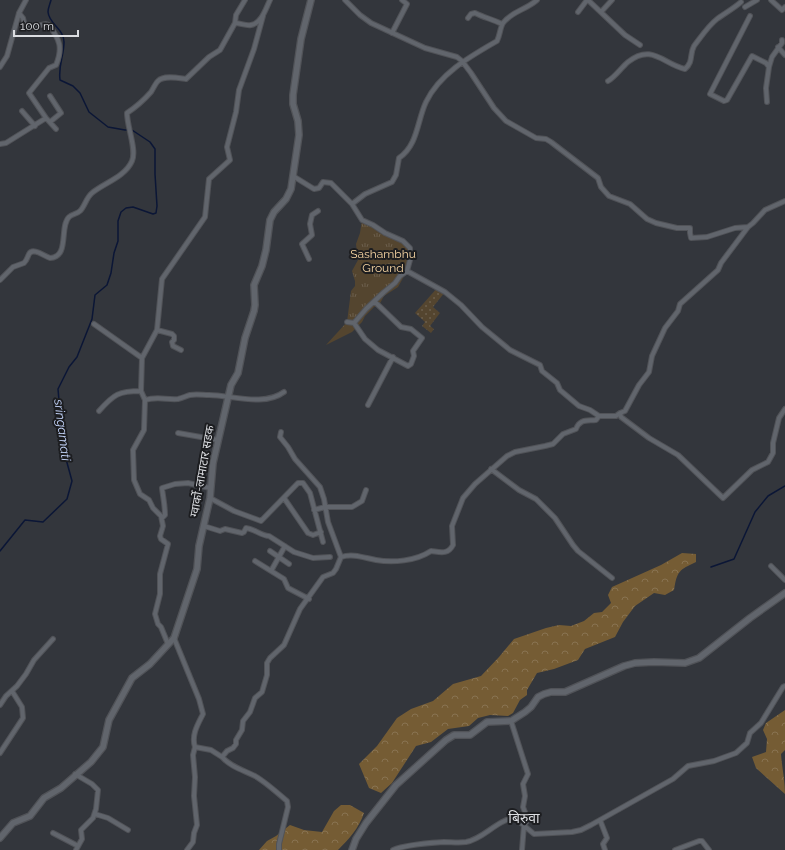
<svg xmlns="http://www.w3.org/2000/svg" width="785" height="850" viewBox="0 0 785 850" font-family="Raleway,'Noto Sans Devanagari',sans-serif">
<defs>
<pattern id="forest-crowns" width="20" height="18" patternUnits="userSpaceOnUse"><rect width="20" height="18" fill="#755c34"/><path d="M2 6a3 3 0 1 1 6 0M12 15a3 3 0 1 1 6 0" fill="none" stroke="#887351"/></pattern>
<pattern id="park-tufts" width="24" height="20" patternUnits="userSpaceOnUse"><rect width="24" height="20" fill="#54452f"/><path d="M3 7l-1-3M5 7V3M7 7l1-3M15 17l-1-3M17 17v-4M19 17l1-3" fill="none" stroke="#6c5f4d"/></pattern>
<pattern id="garden-dots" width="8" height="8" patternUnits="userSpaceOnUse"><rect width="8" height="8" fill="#54452f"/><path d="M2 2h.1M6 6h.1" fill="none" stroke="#6c5f4d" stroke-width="1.8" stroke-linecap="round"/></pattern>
</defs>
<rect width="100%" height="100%" fill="#33363c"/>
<path fill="url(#forest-crowns)" d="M682 553 696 554V562C679 570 677 571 674 590L665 595 654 593 635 606 623 622 615 637 585 649 578 660 554 669 537 673 527 690V695L520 700 513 713 508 716 490 715 478 718 469 726 448 729 431 742 416 746 392 783 381 793 369 788 359 764 377 746 397 718 411 709 433 701 453 684 481 676 499 657 514 639 546 628 559 625 571 626 584 621 594 613 602 612 611 603 608 595 612 587 661 565Z
M785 710V750L781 754C782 768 785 780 785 794L756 768 752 757 766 752 767 739 763 730 766 723Z
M341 805H350L364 813C359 828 349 839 338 850H259L267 841 276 836 290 825 304 830 322 832 334 811Z"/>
<path fill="url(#park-tufts)" d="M362 220 403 241 410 248 408 269 398 287 384 296 379 305 374 307 365 316 362 322 352 332 326 345 347 322 351 291 355 286V281L352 271 358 260 356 244 360 233Z"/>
<path fill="url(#garden-dots)" d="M438 287 445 292 433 307 440 313 430 326 434 329 431 333 422 326 425 322 415 313Z"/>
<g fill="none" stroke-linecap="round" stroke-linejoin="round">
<path stroke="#0b1636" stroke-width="1.5" d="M0 551 25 520 43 522 67 499 72 481 63 448 58 389 69 367 77 357 92 319 95 295 107 285 111 273 114 253 118 241V221L121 212 126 208 133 207 153 214 156 213 157 206 155 174V149L150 142 132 130H125L108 127 89 112 80 93 73 86 60 80C58 65 64 56 64 42 64 29 49 24 48 12 48 8 50 4 51 0
M711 567 734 559 755 512 768 496 785 486"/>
<g stroke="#515358" stroke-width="6">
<path id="street" d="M345 0 360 15 371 23 425 48 457 57 462 61 471 73 494 108 506 121 536 138 546 139 551 142 598 178 601 187 609 196 630 204 647 219 656 223 677 228H690V233L691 238 707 237 735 228 748 227 753 223 765 210 785 201
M588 0 625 35 640 45
M771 0 782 10 785 7
M745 7 757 0
M578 12 587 0
M601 12 612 0
M19 13 23 18 25 27 26 28 46 24 49 25C60 40 63 48 56 65L49 68 29 93 46 118 56 129
M750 16 710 94 724 101 727 100 752 56 766 63 769 67 766 88 767 102
M468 18 471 14 475 13C485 18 492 19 502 24
M235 23 236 15 245 0
M392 33 407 4 402 0
M778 47 785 55
M0 67 7 56 19 13 26 0
M769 67 772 57 782 43V40
M608 81C615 77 621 68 628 62 652 43 663 64 685 69 694 61 689 55 694 46 701 37 708 26 717 19 725 13 733 9 741 2
M22 111 35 126
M50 122 61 113 50 96
M0 144 6 143 46 118
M293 176 314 189 319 188 323 182 331 183 352 204 365 194 392 182 396 175 399 158C418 145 417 121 426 102 440 73 471 56 497 41 500 35 500 28 503 23 512 11 526 10 537 0
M352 204 362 220 373 225 385 233 403 241 410 248V260L407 271 445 292 461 305 482 327 510 350 540 365 542 371 557 383 560 390 579 406 590 410 599 416H616L620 413 621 417 649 438 678 455 723 498 752 470 768 462 773 453V443L779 418 785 409
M309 259 302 244 312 235 310 224 312 215 318 211
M0 280 13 267 24 263C27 260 27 258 29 254 33 247 44 256 50 258 70 257 59 227 69 217 72 214 77 214 80 211 85 206 86 198 92 193 104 183 125 177 132 161 137 150 127 127 127 113 136 107 144 100 151 92 153 89 155 84 158 81 164 75 178 78 186 79L209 57 220 50 235 23C240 23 246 26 251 25 262 23 266 8 270 0
M347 322 354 323 366 309 384 292 395 283 400 276 407 271
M354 323 365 339 378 350 408 366 411 364 414 356 413 351 422 338 411 329 401 327 375 302
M94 324 142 358
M157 330 172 334 174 336V340L172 342 173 346 181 350
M145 400C157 396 167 400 178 399 183 398 186 396 190 395 196 394 203 395 209 395 231 395 264 407 284 392
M368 405 393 357
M99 411C114 394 119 391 141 391
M620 413 625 411 639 385 649 372 652 356 665 328 678 311 680 304 718 270 721 263 748 227
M281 432 280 437 288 447 295 459 320 487 324 499 328 522 341 557
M178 433 218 440
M491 469 519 490 536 499 555 518 573 545 578 551 612 578
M210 498 234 511 261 521 298 483H303L310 493 323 542
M284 498 308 533 313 535 321 532
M314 510 325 507H352L362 501 366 490
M162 518 165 515C165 505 163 497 162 488L175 484 188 483 210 488
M204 526 220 531 225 529 242 533 244 532 246 528C255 529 261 536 269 536L294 552 313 558 330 557
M270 551 289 564
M255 561 284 579 288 588 309 599
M771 566 785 580
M271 571 285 546
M174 638 199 699 203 714C198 724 191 735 195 747L211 750 222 757
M168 644 161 627 158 624 155 614 160 594V574L168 544 161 539 160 536 163 526 161 516 153 508 149 500 140 494 134 480 133 450 144 430 145 400 141 391 142 358 157 330 162 279 205 217 209 179 230 160 227 147 236 112 239 90 254 49 263 16
M0 705 6 696 17 686 26 674 34 660 53 639
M511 721 528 774 523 784 525 796 523 807 528 820 524 825 522 850
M0 753 23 718 22 707 12 691
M75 774 92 784 98 790 96 809 93 818 81 830 82 839 76 850
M95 814 108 818 128 830
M600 820 607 838 603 844 605 850
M53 833 78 846
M187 850 193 842 194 833 197 825 194 796 195 777 193 755 195 747
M279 850V844L288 807 287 801C279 794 264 781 255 776 243 770 231 767 222 757L227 751 233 748 236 744V740L242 730 243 721 250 712 255 698 262 692 267 675V663L270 658 284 645 300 609 323 577 333 573 336 569 341 557C353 553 365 558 376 560 393 563 416 561 431 551 440 552 448 555 453 545L452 526 463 498 475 484 507 456 515 452 545 446 553 444 563 434 576 429C580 419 586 421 596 420L599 416
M393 850C407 844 429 843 444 842 451 842 459 843 466 842 484 839 496 820 515 818L534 834 572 832 581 830 591 825 673 779 688 766 714 761 736 753 747 743 750 733 761 723 783 687 785 686
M675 850 699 841H702L709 850"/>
</g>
<g stroke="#515358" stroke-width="8">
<path id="secondary" d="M0 838 13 823 30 816 44 798 61 788 91 762 103 747 109 720 132 678 150 664 174 638 197 569 199 546 210 498 213 463 231 385 238 373 245 338 254 311 255 305 254 285 262 266 266 250 270 220 274 212 286 199 291 189 299 135 298 121 293 104V95L301 39 311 0
M352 850 356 839 366 823 396 785 446 740 454 735H470L487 722 511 721 525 712 531 707 538 697 544 694 551 692H565L624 666 635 663 654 662 685 663 699 658 750 618 785 593"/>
</g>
<use href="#street" stroke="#61656c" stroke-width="4"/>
<use href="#secondary" stroke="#61656c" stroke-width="5.5"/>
</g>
<g text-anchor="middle" stroke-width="4" stroke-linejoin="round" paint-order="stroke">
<g font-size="12" fill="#f9d7a4" stroke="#1c1d20">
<text x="383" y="258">Sashambhu<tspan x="383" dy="14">Ground</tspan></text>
</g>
<g font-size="12" fill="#dbdde1" stroke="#1c1d20">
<text transform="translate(202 471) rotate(-80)" y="4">ग्वार्को-लामाटार सडक</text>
</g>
<g font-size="13" font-style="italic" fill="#c6d7fe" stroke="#1c1d20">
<text transform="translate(63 430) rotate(83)" y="5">sringamati</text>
</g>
<g font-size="14" fill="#dbdde1" stroke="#1c1d20">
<text x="524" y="823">बिरुवा</text>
</g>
</g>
<path d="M14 30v6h64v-6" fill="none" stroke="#dbdde1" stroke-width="2"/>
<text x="20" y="30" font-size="12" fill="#dbdde1" stroke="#1c1d20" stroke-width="3" paint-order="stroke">100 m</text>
</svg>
